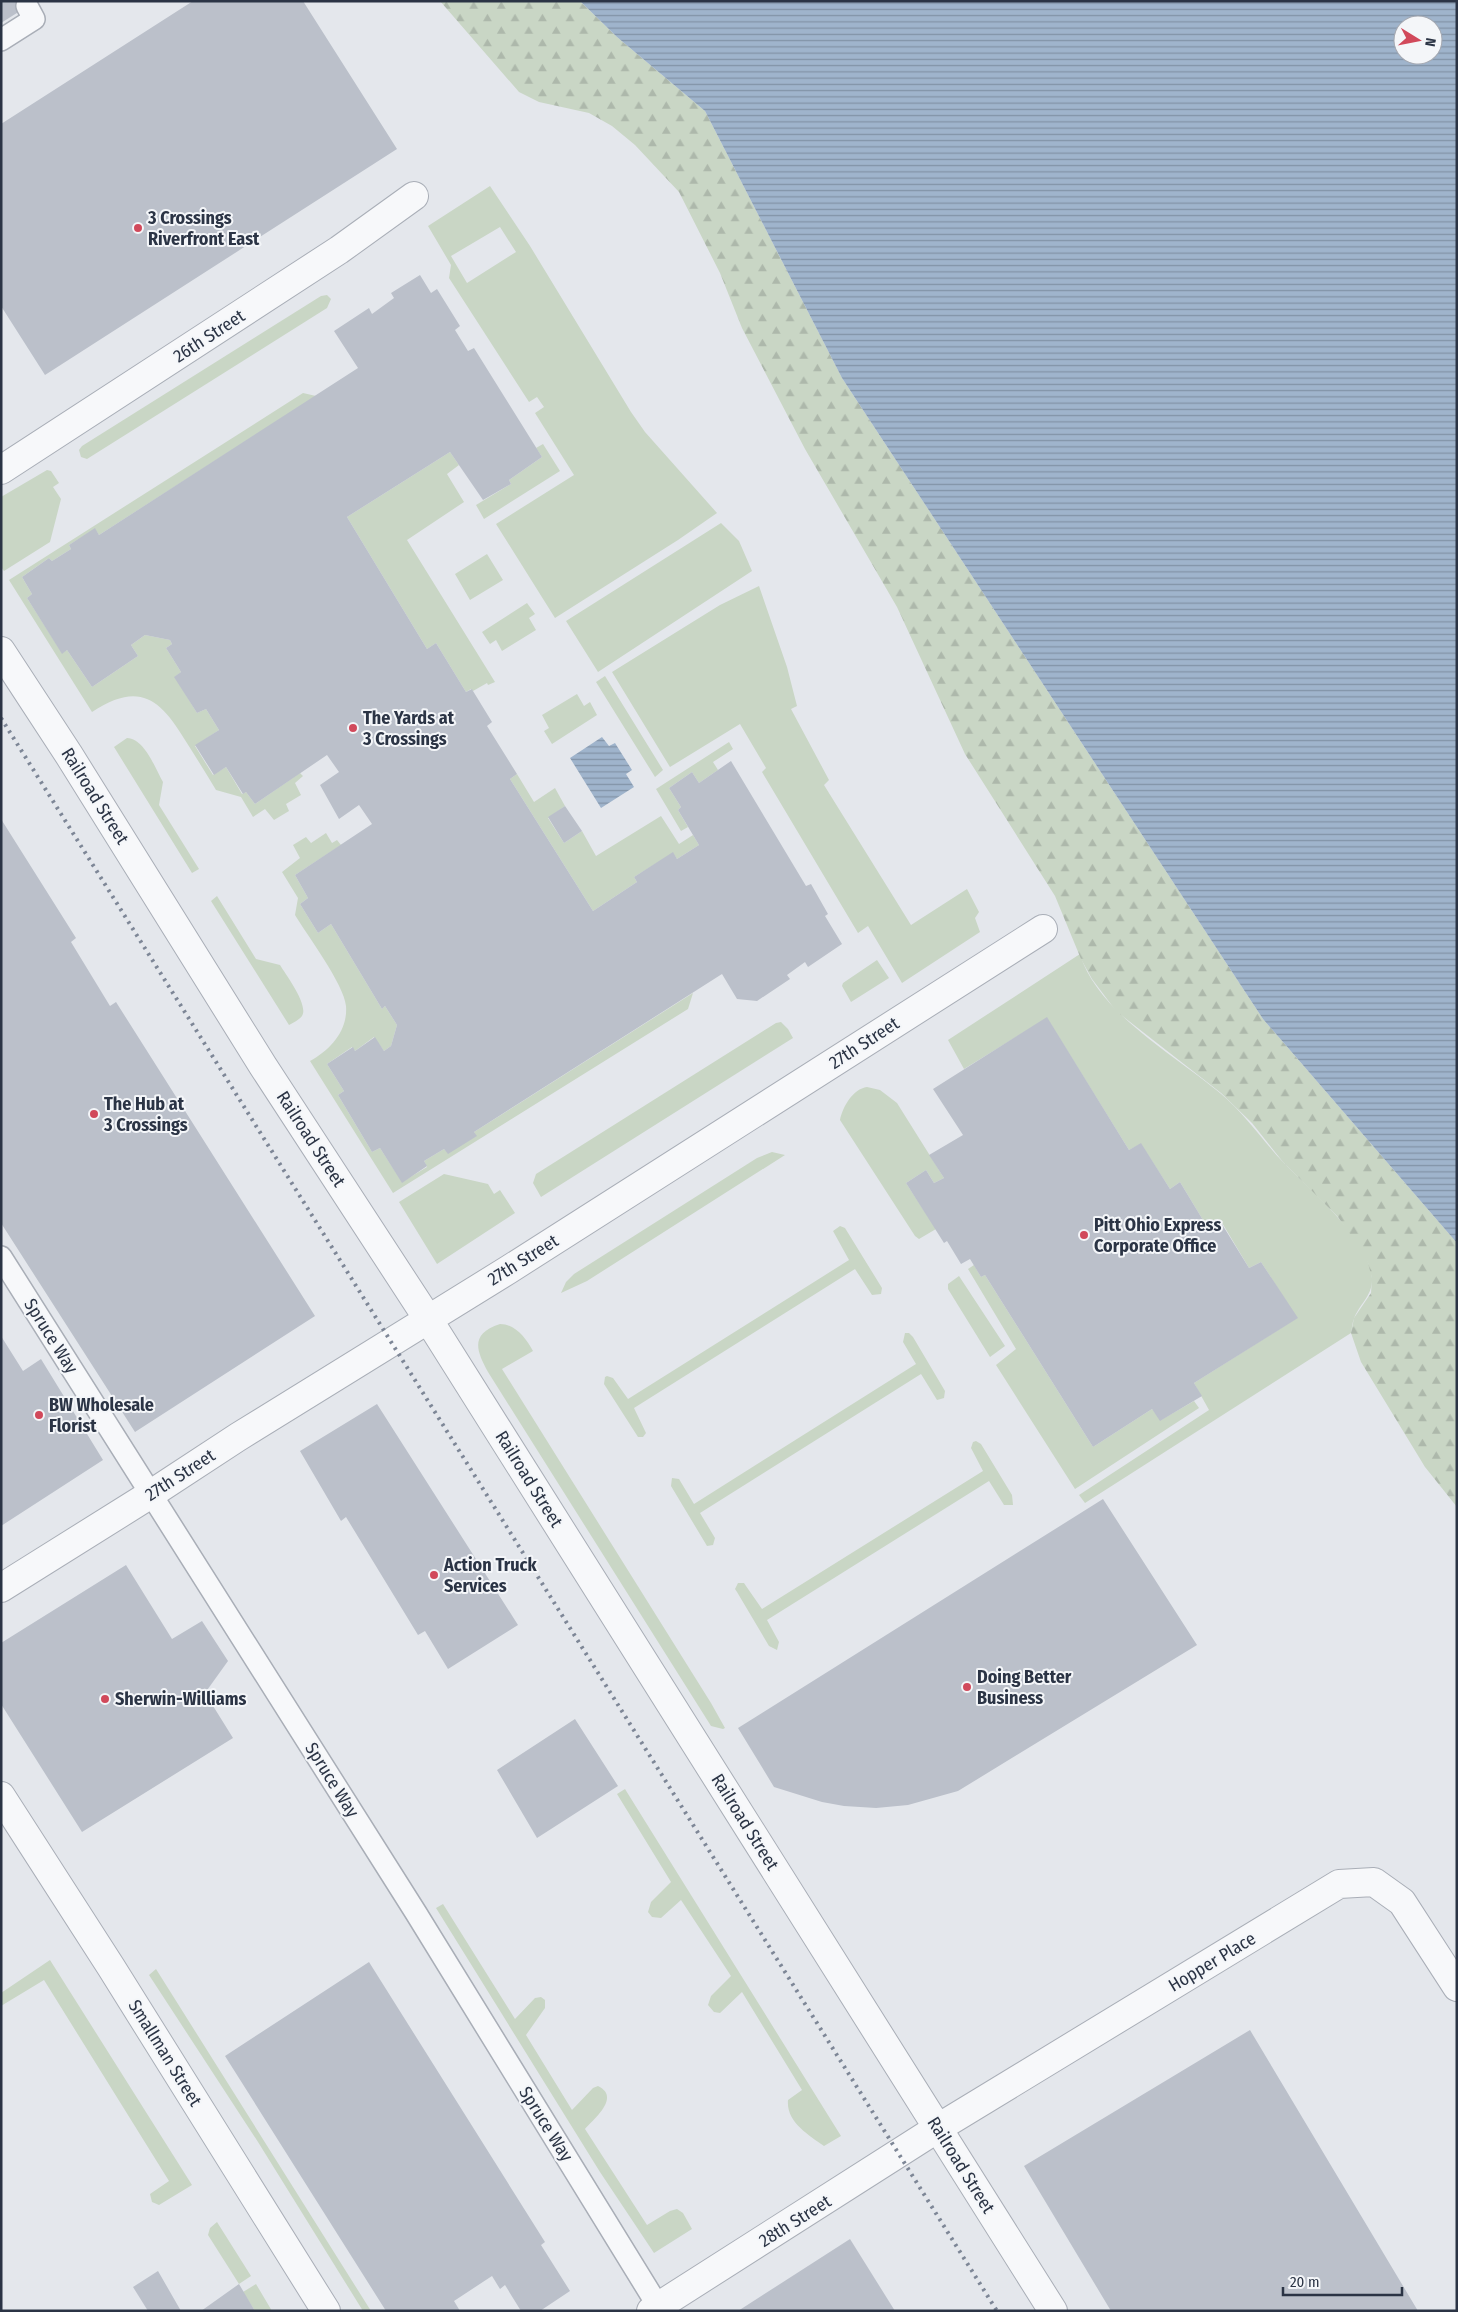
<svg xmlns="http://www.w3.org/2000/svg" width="1458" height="2312" viewBox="0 0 1458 2312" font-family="'Fira Sans Condensed',sans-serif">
<defs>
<pattern id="forest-firs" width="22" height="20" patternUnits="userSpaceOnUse" patternTransform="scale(1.25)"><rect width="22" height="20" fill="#c9d6c5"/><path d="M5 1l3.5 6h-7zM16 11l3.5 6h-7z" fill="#adb8ab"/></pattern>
<pattern id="water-rules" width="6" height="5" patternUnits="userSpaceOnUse" patternTransform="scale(1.25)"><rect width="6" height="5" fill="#9fb4cc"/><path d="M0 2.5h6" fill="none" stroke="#8293a7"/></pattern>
</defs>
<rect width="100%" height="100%" fill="#e4e7ec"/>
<path fill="#c9d6c5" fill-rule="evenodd" d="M490 186 530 246 631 412 645 432 717 513 678 540 555 618 496 524 574 475 535 413 544 407 537 397 529 402 449 278 451 265 428 226ZM500 227 516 252 467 283 451 256Z
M327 295 331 299 327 308 87 459 81 457 79 450 82 446 321 296Z
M303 393 316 396 99 535 95 529 69 545 71 549 52 561 49 558 22 577 32 594 27 598 62 653 67 650 92 687 138 656 131 645 145 635 170 640 172 644 166 648 181 672 175 677 197 713 206 709 219 730 195 746 213 775 226 767 242 794 246 792 255 804 300 773 303 776 295 783 301 795 286 804 289 811 274 820 265 809 253 817 241 797 216 790C206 773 195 756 185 740 159 697 138 682 92 712L9 580Z
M543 444 560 471 484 519 476 505 511 484 509 480 542 457 536 448Z
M450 452 459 465 447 474 464 502 407 540 495 682 488 685 487 683 473 691 471 689 466 692 436 643 427 649 347 517Z
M47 470 51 471 59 483 53 487 61 499 50 542 4 571 1 567V497Z
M721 523 739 541 752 571 598 672 566 621Z
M487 554 503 580 470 600 455 574Z
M759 586 787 667 797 706 791 709 829 780 824 785 911 925 967 889 979 912 975 918 980 932 902 983 868 926 858 933 762 772 766 768 740 724 670 767 612 672 720 605Z
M527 603 535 614 529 618 536 630 502 651 496 640 490 644 482 632Z
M605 676 663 770 655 777 596 682Z
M577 694 584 706 590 702 597 715 552 744 544 731 549 728 542 715Z
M127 738C145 739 155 768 163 782L159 805 199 869 192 873 114 747Z
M729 742 733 749 713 762 718 770 699 783 692 772 669 788 681 807 678 810 688 827 681 831 656 789Z
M517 774 534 802 555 788 565 806 548 818 564 843 582 831 596 856 661 816 679 844 693 835 699 845 677 859 673 853 634 877 637 882 593 911 510 779Z
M326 833 332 843 337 840 341 845 295 875 308 898 300 904 318 933 331 924 382 1009 385 1006 397 1025 391 1046 384 1051 374 1037 355 1051 352 1047 327 1064 344 1091 338 1095 372 1152 380 1148 402 1182 427 1167 424 1161 444 1149 448 1153 476 1136 474 1132 693 993 688 1009 393 1193 310 1061C330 1050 348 1031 346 1006 344 984 307 935 295 915L298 898 282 872 300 858 293 845 306 837 311 843Z
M217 896 256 959 280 965C286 975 309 1005 302 1016 299 1020 293 1023 289 1025L211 901Z
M1080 954C1097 1012 1176 1056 1220 1093 1245 1114 1262 1140 1284 1163 1310 1190 1369 1239 1372 1278 1373 1296 1359 1304 1354 1319 1352 1323 1352 1329 1351 1333L1085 1503 1079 1495 1209 1410 1194 1383 1297 1318 1261 1262 1249 1268 1221 1221 1209 1230 1180 1182 1170 1189 1141 1144 1129 1150 1047 1018 964 1069 948 1040Z
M877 960 889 978 851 1002 842 986 843 983Z
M776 1023 781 1022 788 1029 793 1038 541 1197 533 1183 536 1174Z
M867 1087 880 1090 897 1103 944 1178 934 1183 926 1170 906 1183 936 1229 919 1239 915 1236 840 1120C843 1106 853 1089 867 1087Z
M772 1152 785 1155 587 1281 561 1293 566 1282 574 1274 757 1158Z
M444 1174 488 1184 494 1194 500 1190 515 1213 437 1264 399 1202Z
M840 1226 845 1228 882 1288 881 1294 872 1295 855 1269 634 1408 646 1433 643 1437H638L604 1384 605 1377 607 1376 613 1378 628 1399 849 1260 833 1231Z
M974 1265 981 1277 985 1275 1093 1447 1152 1409 1161 1420 1194 1401 1199 1408 1075 1489 996 1365 1016 1349 968 1269Z
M959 1276 1005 1346 990 1357 948 1289V1284Z
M500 1324C515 1324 526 1338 533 1351L502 1369 711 1703 725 1728 723 1729 711 1726 488 1372C476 1350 470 1334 500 1324Z
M905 1333H909L913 1337 945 1391 944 1398 937 1400 921 1374 700 1513 715 1538 713 1545 707 1546 671 1486 672 1478 679 1479 694 1504 916 1364 903 1342Z
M976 1441 981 1444 1012 1495 1013 1505H1004L989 1481 767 1620 779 1642 777 1650 769 1646 737 1592 735 1589 738 1583H744L746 1586 762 1609 983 1471 971 1448 973 1442Z
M625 1789 841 2136 824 2146C809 2135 786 2122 788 2100L802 2090 742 1992 720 2013 714 2012 708 2005 711 1996 731 1976 681 1900 661 1918 652 1917 648 1912 651 1902 671 1882 617 1794Z
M443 1904 515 2019 535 1998 541 1997 545 2000V2008L526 2035 572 2110 593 2088 598 2086C621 2097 594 2119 585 2129L647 2225 670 2211 677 2209 683 2213 692 2229 654 2253 600 2172 436 1908Z
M50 1960 192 2185 159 2205 152 2202 150 2194 169 2181 44 1980 1 2006V1993Z
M156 1969 371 2311H363L258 2142 149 1975Z
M217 2222 251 2276 239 2284 208 2235 210 2228Z
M256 2284 272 2311H255L243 2292Z"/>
<path fill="url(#forest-firs)" d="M440 1H580L617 37 705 111 842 378 1263 1019 1457 1243V1507L1425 1467 1361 1362 1351 1333 1354 1318 1371 1293 1372 1278 1368 1263 1357 1244 1338 1217 1283 1162 1252 1123 1221 1093 1116 1011 1092 979 1081 959 1055 896 965 754 897 607 805 449 742 328 720 273 679 192 635 145 612 126 589 113 539 102 519 92Z"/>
<path fill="url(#water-rules)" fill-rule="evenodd" d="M580 1H1457V1243L1263 1019 842 378 705 111 617 37ZM1403 25H1433V55H1403Z
M602 737 609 746 615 743 632 770 626 774 634 787 601 808 570 758Z"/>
<path fill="#bbc0ca" d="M1 1H36L1 23Z
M193 1H303L397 149 45 375 1 306V124Z
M420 275 431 293 437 289 460 326 455 330 468 351 474 348 542 457 509 480 511 484 483 500 450 452 347 517 427 649 436 643 466 692 472 689 473 691 492 722 487 726 517 774 510 779 593 911 637 882 634 877 673 852 677 859 699 845 678 810 681 807 669 788 692 772 699 783 731 761 806 886 811 884 828 914 825 916 842 944 808 967 805 962 787 975 790 979 757 1001 737 999 722 974 474 1132 477 1136 448 1154 444 1149 424 1161 427 1166 402 1183 380 1148 372 1152 338 1095 344 1091 327 1064 353 1047 355 1051 375 1037 384 1051 391 1046 397 1025 385 1006 382 1009 331 924 318 933 300 904 308 898 295 875 372 824 359 805 339 819 320 785 339 772 327 755 255 804 246 792 243 794 226 767 214 775 195 745 219 730 206 709 197 713 174 677 181 672 166 648 172 644 170 640 145 635 131 645 138 656 92 687 67 650 62 654 27 598 32 594 22 577 49 558 52 561 71 549 69 545 95 528 99 535 358 368 334 331 369 308 372 314 394 298 391 293Z
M565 806 582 831 564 843 548 817Z
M1 819 76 938 71 942 110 1006 116 1002 315 1316 135 1432 1 1223Z
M1047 1017 1129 1150 1141 1143 1170 1189 1180 1182 1209 1230 1220 1221 1249 1268 1261 1262 1298 1318 1194 1383 1202 1396 1160 1421 1152 1409 1093 1447 985 1275 981 1277 970 1259 961 1264 947 1241 944 1243 906 1183 926 1170 934 1183 944 1178 929 1155 963 1135 933 1089Z
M1 1336 23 1371 41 1359 103 1460 1 1526Z
M377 1404 518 1625 448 1669 425 1631 418 1635 346 1517 341 1521 300 1451Z
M1103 1499 1197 1645 958 1791 908 1805 876 1808 844 1806 822 1802 774 1787 738 1728Z
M126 1565 172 1639 202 1621 228 1661 205 1693 233 1738 82 1832 1 1704V1643Z
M575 1719 618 1786 537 1838 497 1770Z
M369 1962 545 2242 541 2245 570 2291 540 2311H521L505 2285 500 2289 492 2276 454 2301 460 2311H386L225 2056Z
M1250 2030 1418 2311H1111L1024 2166Z
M850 2239 895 2311H738Z
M158 2271 181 2311H148L133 2287Z
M239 2284 255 2311H201Z"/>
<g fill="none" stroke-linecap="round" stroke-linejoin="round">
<g stroke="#a9aeb7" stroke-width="24">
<path id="service" d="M1 40 34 19 27 6
M1 1257 416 1913 658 2306"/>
</g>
<g stroke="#a9aeb7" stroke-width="30">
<path id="minor" d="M1 470 339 250 414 196
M1 651 69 755 263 1066 428 1319 1053 2311
M1 1588 151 1494 238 1437 508 1270 1043 929
M651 2311 938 2128 1339 1884 1374 1882 1402 1902 1457 1987"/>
</g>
<g stroke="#a9aeb7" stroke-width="30">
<path id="tertiary" d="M1 1796 111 1967 326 2311"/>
</g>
<use href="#service" stroke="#f7f8fa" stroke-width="21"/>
<use href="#minor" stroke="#f7f8fa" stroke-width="28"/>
<use href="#tertiary" stroke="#f7f8fa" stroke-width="28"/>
<path stroke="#7d8696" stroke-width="4" stroke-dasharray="2.5 5" stroke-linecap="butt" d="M1 718 997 2311"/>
</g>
<g fill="#d1495b" stroke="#f4f6f9" stroke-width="2">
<circle cx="138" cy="228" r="5"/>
<circle cx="353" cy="728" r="5"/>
<circle cx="94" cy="1114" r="5"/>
<circle cx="1084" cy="1235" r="5"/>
<circle cx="39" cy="1415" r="5"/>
<circle cx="434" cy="1575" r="5"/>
<circle cx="967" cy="1687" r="5"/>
<circle cx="105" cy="1699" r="5"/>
</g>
<g text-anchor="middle" stroke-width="4" stroke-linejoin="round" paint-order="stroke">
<g font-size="18" font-weight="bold" fill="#2b3445" stroke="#f4f6f9" text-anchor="start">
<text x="148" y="224">3 Crossings<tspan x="148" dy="21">Riverfront East</tspan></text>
<text x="363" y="724">The Yards at<tspan x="363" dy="21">3 Crossings</tspan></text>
<text x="104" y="1110">The Hub at<tspan x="104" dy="21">3 Crossings</tspan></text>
<text x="1094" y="1231">Pitt Ohio Express<tspan x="1094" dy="21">Corporate Office</tspan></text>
<text x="49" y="1411">BW Wholesale<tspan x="49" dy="21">Florist</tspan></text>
<text x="444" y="1571">Action Truck<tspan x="444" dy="21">Services</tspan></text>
<text x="977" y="1683">Doing Better<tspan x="977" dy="21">Business</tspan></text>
<text x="115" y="1705">Sherwin-Williams</text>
</g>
<g font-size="18" fill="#2b3445" stroke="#f4f6f9">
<text transform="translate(209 336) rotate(-33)" y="6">26th Street</text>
<text transform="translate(95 796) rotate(58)" y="6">Railroad Street</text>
<text transform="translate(864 1043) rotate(-33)" y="6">27th Street</text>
<text transform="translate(311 1139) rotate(57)" y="6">Railroad Street</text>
<text transform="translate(523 1260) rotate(-32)" y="6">27th Street</text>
<text transform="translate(51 1336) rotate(58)" y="6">Spruce Way</text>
<text transform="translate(180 1475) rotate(-33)" y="6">27th Street</text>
<text transform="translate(529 1479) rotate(58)" y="6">Railroad Street</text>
<text transform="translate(332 1780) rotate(58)" y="6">Spruce Way</text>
<text transform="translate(745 1822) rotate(58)" y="6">Railroad Street</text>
<text transform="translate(1212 1962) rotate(-31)" y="6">Hopper Place</text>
<text transform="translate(165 2053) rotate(58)" y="6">Smallman Street</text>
<text transform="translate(546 2124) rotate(58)" y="6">Spruce Way</text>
<text transform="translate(961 2165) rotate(58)" y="6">Railroad Street</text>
<text transform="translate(795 2221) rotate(-32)" y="6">28th Street</text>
</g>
</g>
<rect width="1458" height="2312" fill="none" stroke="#2b3445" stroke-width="5"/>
<g transform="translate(1418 40) rotate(100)"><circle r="24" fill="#f4f6f9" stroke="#a4a8b1"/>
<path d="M0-4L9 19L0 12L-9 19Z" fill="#d1495b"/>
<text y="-8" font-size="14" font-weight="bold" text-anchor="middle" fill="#2b3445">N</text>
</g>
<path d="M1283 2287v8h119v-8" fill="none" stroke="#2b3445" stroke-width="2.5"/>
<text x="1290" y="2287" font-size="15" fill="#2b3445" stroke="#f4f6f9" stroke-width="4" paint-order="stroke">20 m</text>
</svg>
